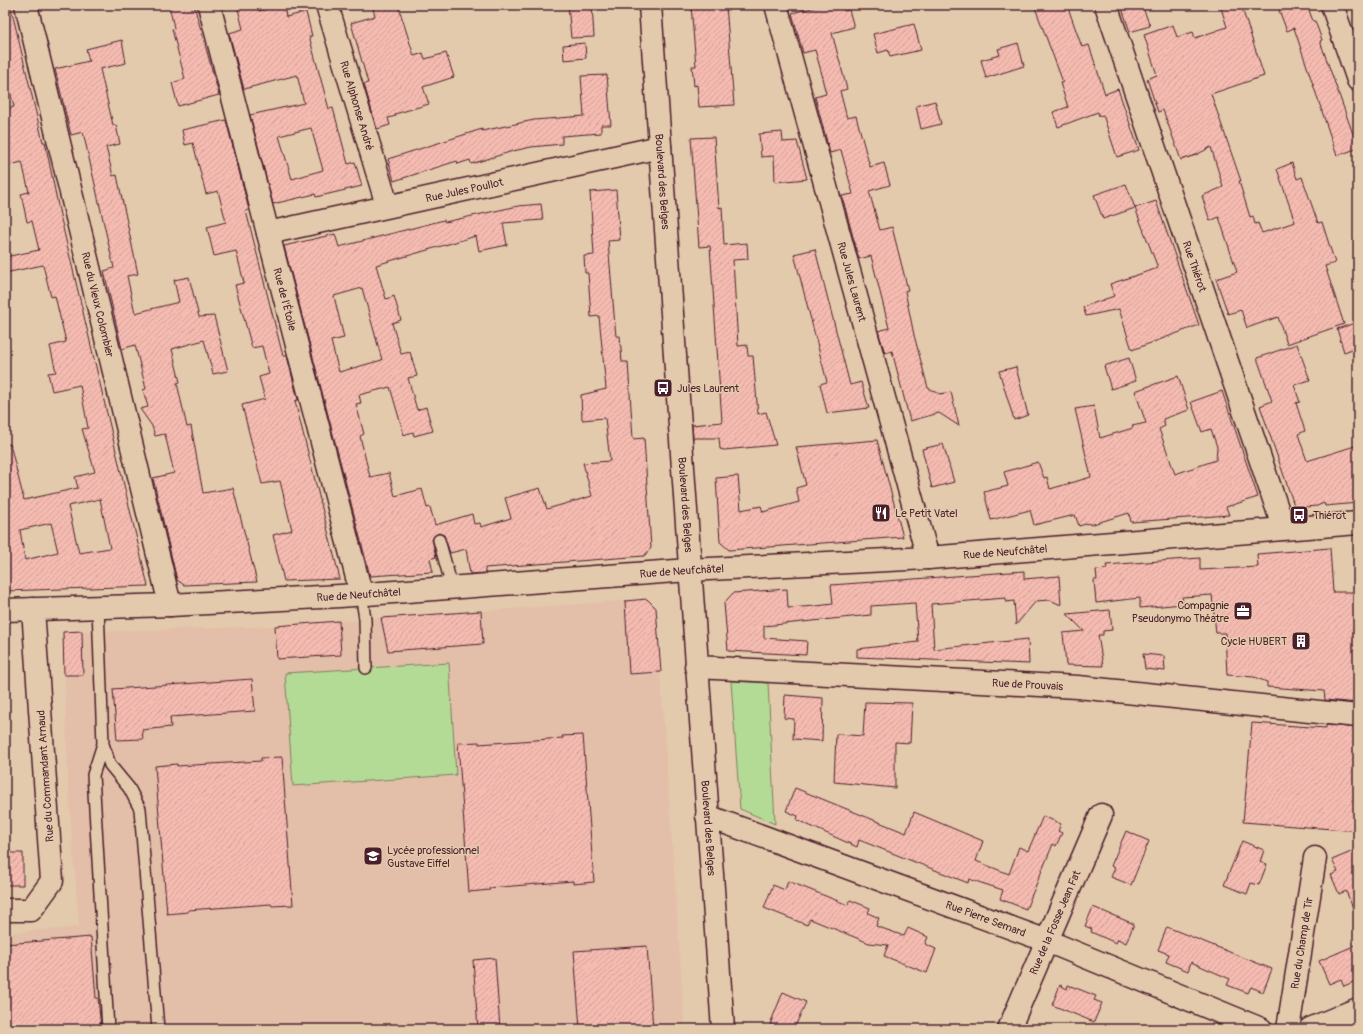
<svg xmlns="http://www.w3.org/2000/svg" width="1363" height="1034" viewBox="0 0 1363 1034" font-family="Pangolin,sans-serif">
<defs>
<pattern id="building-hatch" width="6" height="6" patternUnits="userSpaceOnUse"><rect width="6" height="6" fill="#f5bbb1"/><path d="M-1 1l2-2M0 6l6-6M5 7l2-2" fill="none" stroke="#d4a098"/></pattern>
</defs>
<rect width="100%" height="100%" fill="#e4caac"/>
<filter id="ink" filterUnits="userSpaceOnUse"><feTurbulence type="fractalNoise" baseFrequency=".025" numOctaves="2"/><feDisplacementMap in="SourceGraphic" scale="8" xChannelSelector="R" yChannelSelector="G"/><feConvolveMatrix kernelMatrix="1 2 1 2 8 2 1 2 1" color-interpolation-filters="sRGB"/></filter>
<g filter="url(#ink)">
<path fill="#e3bfa9" d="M647 599 656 608 685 1029H5V933L79 927 68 786 63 632 275 626Z"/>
<path fill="#b4db96" stroke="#7f7d60" d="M449 663 456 775 293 786 285 673Z
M731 681 768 683 775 824 740 809Z"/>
<path fill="url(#building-hatch)" stroke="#4a1f2b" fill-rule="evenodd" d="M169 5H194L219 95 178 106 172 83 185 79 172 29 174 28Z
M237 5H258L259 11 284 5 286 17 306 12 312 36H309L329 109 333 108 348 164 355 162 362 186 316 197 315 194 273 204 250 115 304 103 297 75 244 89 229 33 243 29ZM311 128 323 170 292 179 279 136Z
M372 5H398L414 56 423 53 425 59 446 53 454 77 423 87 429 104 395 114 396 116 388 118 390 125 377 129 364 84 368 83 351 23 375 16Z
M568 5H592L594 37 571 38Z
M691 5H726L734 105 699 107 697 85 694 86 693 75 692 66H696Z
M823 5H842L844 11 849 10 854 27 832 33 847 89 840 91 847 118 856 116 870 167 884 163 890 185 869 191 880 230 892 227 908 290 905 291 914 335 928 388 940 394 951 392 959 426 939 413 910 421 892 351 885 353 878 331 889 328 871 256 859 259 842 196 853 194 841 150 830 153 815 97 826 94 822 78H823L815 50 803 53 792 13Z
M1034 5H1067L1082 47 1089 45 1105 94 1118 89 1139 150 1117 157 1103 115 1099 116 1098 112 1058 127 1053 112 1068 107 1060 83 1063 82Z
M1121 5H1142L1150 26 1130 32Z
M1220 5H1241L1264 76 1211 94 1241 181H1239L1250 217 1253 216 1255 224 1258 223 1262 233 1295 222 1277 169 1292 163 1297 179 1302 177 1318 223 1322 222 1335 263 1325 266 1344 324 1287 344 1278 317 1247 328 1241 310 1228 314 1216 279 1237 272 1219 217 1210 221 1202 196 1223 187 1211 147 1196 155 1181 160 1163 110 1158 112 1147 79 1157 75 1144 35 1173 25 1177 37 1193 32 1195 38 1227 27Z
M1277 5H1307L1313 21H1315L1322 40 1320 41 1358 148 1337 156 1294 28 1287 31Z
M11 8 43 142H45L60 215 148 586 5 591V445L10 444 24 500 78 488 75 477 95 472 82 429 88 428 80 385 52 391 48 373 56 372 50 346 66 342 55 296 51 297 43 265 5 273V257L39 250 32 221 27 222 21 194 29 192 22 162 10 165 5 144V109L14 107 5 71V9ZM100 499 110 548 79 553 68 506ZM51 523 58 552 25 560 20 530Z
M914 24 921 50 890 57 888 50 878 53 873 34Z
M122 40 126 63 100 69 113 125H116L120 144 106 147 113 176 117 175 138 274 127 276 135 313 179 302 174 280 189 277 199 317 214 316 228 371 213 374 204 340 172 349 180 382 177 383 187 427 191 426 203 493 233 488 257 582 184 585 177 580 153 478 174 473 165 434 155 436 152 426 140 409 148 407 143 390 146 389 135 345 122 349 104 271 114 268 83 132 71 135 55 69 89 61 86 49Z
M585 43 586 58 564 60 563 45Z
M1018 43 1024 66 986 78 981 60 1000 55 998 49Z
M607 75 611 125H601V133L562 136V144L531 147 513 151 471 164 470 160 458 164 457 161 394 181 388 159 482 129V131L534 120 584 116 581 76Z
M935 101 941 124 921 129 916 106Z
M226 120 249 210 246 211 283 356H287L298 400 295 401 340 579 284 581 273 535 292 530 280 481 262 484 242 405 265 399 259 377 269 374 262 346 252 348 235 285 244 283 236 251 214 256 207 227 226 222 218 191 206 194 193 143 185 145 182 130Z
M782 132 783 142 797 141 807 179 775 182 774 156 761 157 759 134Z
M714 137 719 208 722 207 724 245 747 243 748 259 733 260 738 346 747 345 748 356H753L758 414 766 412 776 445 724 450 720 449 719 438H693L692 425 722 422 710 246 699 247 691 138Z
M1126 184 1135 208 1103 219 1094 195Z
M616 190 620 240 608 241 615 326 616 336H620L622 362H628L633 439 644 438 651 548 644 556 485 568V573L470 574 466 549 450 553 444 535 438 533 432 539 436 557 430 559 433 572 370 576 284 246 335 234 339 247 444 220 445 222 518 206 541 204 543 220 503 223 507 245 479 251 476 236 376 265 386 299 394 296 401 320 392 323 401 354 410 352 417 376 408 378 417 410 426 407 433 431 414 436 413 432 404 435 390 387 359 395 361 403 356 404 364 434 360 436 370 477 389 473 395 496 422 489 427 508 430 507 435 525 472 514 474 524 480 523 481 527 511 518 505 498 540 488 547 509 592 496 583 463 610 461 605 418 582 420 581 395 606 389 599 316 591 317 588 273H585L584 256 594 255 590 192ZM362 288 382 360 339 372 331 341 344 338 334 296Z
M1156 201 1199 325 1132 350 1119 309 1086 316 1083 307 1114 296 1110 284 1158 268 1135 208Z
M815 249 850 385 861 382 869 408 827 413 820 384 827 382 794 254Z
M1358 322V347L1344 352 1337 329Z
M1297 344 1310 380 1294 385 1300 402 1296 403 1305 431 1298 434 1307 461 1358 445V503L1325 506 1324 503 1317 506 1295 508 1260 406 1272 401 1257 358Z
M1129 358 1136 381 1111 389 1104 366Z
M1016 367 1028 415 1014 420 999 371Z
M1178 376 1189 410 1163 419 1165 426 1159 429 1175 474 1216 460 1217 447 1211 429 1202 432 1191 402 1222 391 1258 497 1226 507 1229 515 1131 522 1129 513 1090 525 1089 523 1079 526 1075 515 1034 525 1030 510 991 520 984 492 1008 486 1004 472 1038 462 1044 478 1047 477 1050 489 1091 477 1075 409 1094 406 1100 438 1133 428 1132 426 1146 423 1135 391Z
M877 440 903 537 729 550 720 542 716 478 738 476 741 510 761 506 763 512 799 502 796 488 806 485 796 447Z
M943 444 954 482 932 488 922 449Z
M1330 548 1333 592H1358V703L1325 700 1324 691 1267 687V682L1254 677 1227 675 1225 633H1216L1212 595 1182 597 1183 604 1140 608V598L1096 603 1094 580H1097L1096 570 1107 569 1106 565 1200 558V570L1258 567 1257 554Z
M1024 571V579L1059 576 1061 605 1050 600 1036 601 1016 625 1014 601 1006 602V598L931 604 934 649 1028 639 1029 664 857 657V649L918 642 915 603 871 606V615L764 626V638L807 641 806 655 728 651 724 603 733 593 787 589 788 608 816 606 833 604 831 585Z
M647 599 656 608 661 672 629 674 625 601Z
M1110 610 1112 630 1103 631V635H1098L1103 666 1066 665 1063 633 1084 631 1067 614Z
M481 611 483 644 388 651 381 618Z
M339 621 341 655 277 659 275 626Z
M82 631 83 675H64L63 632Z
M1143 654 1164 656 1165 671 1145 669Z
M252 679 255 711 170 717 171 727 142 730 143 739 117 740 113 689Z
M785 695 823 698 822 741 793 739 794 719 784 718Z
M865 702 912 703 910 743 895 742V788L834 782 836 734 863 736Z
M1252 723 1326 728V725L1358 728V831L1243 822Z
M583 735 594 882 573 884V881L489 888 490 890 469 892 458 743 479 742V744L563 738 562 736Z
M282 757 293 905 272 906 271 904 188 910V912L167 914 155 766 177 764V766L261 761V758Z
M795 788 906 833 914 812 983 841 976 861 1009 874 1019 847 1028 851 1043 816 1061 824 1058 831 1062 833 1056 846 1053 844 1026 909 1000 899 1003 890 969 879 968 883 859 840 857 847 797 820 798 816 786 811Z
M1126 831 1149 841 1131 885 1111 877 1115 868 1111 866Z
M1242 841 1264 850 1260 862 1267 864 1259 885 1251 883 1247 894 1224 885Z
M1358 849V918H1357L1346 891 1339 894 1331 875 1338 872 1332 860Z
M5 853H23V885H5Z
M788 881 848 905 850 900 870 908 868 913 879 918 876 926 904 936 908 928 928 937 925 944 936 949 927 973 884 956 888 945 869 943 810 919 807 925 764 908 773 885 785 890Z
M1093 907 1134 924 1126 943 1118 939 1116 943 1109 940 1091 932 1092 929 1085 926Z
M1167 927 1272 969 1263 992 1251 987 1248 993 1227 985 1230 979 1191 962 1188 971 1166 962 1169 954 1158 950Z
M91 937 96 998H98L101 1029H5V944Z
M1358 944V980L1344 986 1341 979 1329 984 1319 961Z
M647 946 653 1029H580L574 951Z
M495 958 500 1029H478L473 960Z
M1060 985 1067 989 1068 985 1081 990 1096 996 1094 1000 1102 1003 1094 1022 1052 1005Z
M783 992 806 1002 794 1029H782L770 1024Z"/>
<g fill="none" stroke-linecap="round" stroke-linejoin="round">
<g stroke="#4a1f2b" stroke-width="14">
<path id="lane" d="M439 540 452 587
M361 593 365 619 366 668
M98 607 103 744 110 765 129 788 140 809 158 1029
M103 744 93 775 108 1029"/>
</g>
<g stroke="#4a1f2b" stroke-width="25">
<g id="street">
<path id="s1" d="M26 5 170 605"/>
<path id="s2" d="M209 5 361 593"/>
<path id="s3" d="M327 5 387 205"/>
<path id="s4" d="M776 5 928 558"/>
<path id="s5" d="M1106 5 1280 517V529"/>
<path d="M1332 5 1358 80"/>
<path id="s6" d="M268 233 660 147"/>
<path id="s7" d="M696 667 1078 687 1358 716"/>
<path id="s8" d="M707 816 1047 941 1261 1029"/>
<path d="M5 910H31L52 881 33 609"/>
<path id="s9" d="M1009 1029 1101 815"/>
<path id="s10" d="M1288 1029 1315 858"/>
<path d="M1310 1029 1358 1009"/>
</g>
</g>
<g stroke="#4a1f2b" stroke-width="25">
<g id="secondary">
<path id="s11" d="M650 5 723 1029"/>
<path id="s12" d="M5 610 170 605 340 596 689 570 928 558 1358 523"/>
</g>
</g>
<use href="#lane" stroke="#e4caac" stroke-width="11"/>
<use href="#street" stroke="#e4caac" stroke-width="22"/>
<use href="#secondary" stroke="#e4caac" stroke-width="22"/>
</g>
</g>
<defs>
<g id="bus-square" transform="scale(1)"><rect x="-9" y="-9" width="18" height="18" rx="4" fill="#4a1f2b" stroke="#e4caac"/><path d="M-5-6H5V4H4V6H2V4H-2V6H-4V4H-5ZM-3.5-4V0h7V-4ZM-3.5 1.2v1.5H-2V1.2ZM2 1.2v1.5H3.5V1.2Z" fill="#fff"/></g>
<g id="restaurant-square" transform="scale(1)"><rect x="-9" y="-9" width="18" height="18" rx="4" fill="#4a1f2b" stroke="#e4caac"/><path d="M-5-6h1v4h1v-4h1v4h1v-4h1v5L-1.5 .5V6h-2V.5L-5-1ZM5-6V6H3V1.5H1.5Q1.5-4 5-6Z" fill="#fff"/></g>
<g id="office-square" transform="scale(1)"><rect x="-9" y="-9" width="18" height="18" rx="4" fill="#4a1f2b" stroke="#e4caac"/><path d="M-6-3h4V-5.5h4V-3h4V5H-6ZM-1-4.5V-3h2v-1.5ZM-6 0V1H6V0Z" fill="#fff"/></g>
<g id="building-square" transform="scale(1)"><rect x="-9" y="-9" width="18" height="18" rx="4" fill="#4a1f2b" stroke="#e4caac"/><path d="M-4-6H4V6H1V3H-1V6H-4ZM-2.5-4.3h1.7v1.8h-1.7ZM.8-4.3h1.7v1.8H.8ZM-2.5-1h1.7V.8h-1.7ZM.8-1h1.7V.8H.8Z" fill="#fff"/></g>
<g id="school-square" transform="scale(1)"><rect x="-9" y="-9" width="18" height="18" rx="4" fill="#4a1f2b" stroke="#e4caac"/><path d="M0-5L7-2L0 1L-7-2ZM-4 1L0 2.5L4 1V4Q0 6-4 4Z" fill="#fff"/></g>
</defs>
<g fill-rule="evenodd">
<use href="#bus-square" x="663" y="388"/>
<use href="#restaurant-square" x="881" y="513"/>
<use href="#bus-square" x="1299" y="515"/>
<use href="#office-square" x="1243" y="611"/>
<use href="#building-square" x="1301" y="641"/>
<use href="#school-square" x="373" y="856"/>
</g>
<g text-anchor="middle" stroke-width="3" stroke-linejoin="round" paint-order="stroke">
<g font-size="11" fill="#4a1f2b" stroke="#e4caac">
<text dy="4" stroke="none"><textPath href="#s3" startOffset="105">Rue Alphonse André</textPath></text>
<text dy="4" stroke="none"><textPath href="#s11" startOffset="177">Boulevard des Belges</textPath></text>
<text dy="4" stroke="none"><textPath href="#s6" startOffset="201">Rue Jules Poullot</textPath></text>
<text dy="4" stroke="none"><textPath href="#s5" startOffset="276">Rue Thiérot</textPath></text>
<text dy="4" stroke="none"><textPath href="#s4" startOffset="287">Rue Jules Laurent</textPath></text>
<text dy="4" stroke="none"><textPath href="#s2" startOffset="304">Rue de l'Étoile</textPath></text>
<text dy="4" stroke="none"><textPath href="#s1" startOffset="308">Rue du Vieux Colombier</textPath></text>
<text dy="4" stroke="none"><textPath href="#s11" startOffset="501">Boulevard des Belges</textPath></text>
<text dy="4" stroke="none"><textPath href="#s12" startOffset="1002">Rue de Neufchâtel</textPath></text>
<text dy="4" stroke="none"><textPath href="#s12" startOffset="678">Rue de Neufchâtel</textPath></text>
<text dy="4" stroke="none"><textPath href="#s12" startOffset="354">Rue de Neufchâtel</textPath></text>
<text dy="4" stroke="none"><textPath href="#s7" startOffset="332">Rue de Prouvais</textPath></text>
<text transform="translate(45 776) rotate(-94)" y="4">Rue du Commandant Arnaud</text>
<text dy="4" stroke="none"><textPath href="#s11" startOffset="825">Boulevard des Belges</textPath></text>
<text dy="4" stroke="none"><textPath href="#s8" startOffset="297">Rue Pierre Semard</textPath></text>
<text dy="4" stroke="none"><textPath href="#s9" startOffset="116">Rue de la Fosse Jean Fat</textPath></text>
<text dy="4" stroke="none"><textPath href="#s10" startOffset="87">Rue du Champ de Tir</textPath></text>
</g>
<g font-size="11" fill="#4a1f2b" stroke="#e4caac" text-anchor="start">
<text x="677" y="392">Jules Laurent</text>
<text x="895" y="517">Le Petit Vatel</text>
<text x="1313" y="519">Thiérot</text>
<text x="1229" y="609" text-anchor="end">Compagnie<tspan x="1229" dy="13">Pseudonymo Théatre</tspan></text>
<text x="1287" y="645" text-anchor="end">Cycle HUBERT</text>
<text x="387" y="854">Lycée professionnel<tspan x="387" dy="13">Gustave Eiffel</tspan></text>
</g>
</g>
<rect width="1363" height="1034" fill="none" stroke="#e4caac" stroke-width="20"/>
<rect x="10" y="10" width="1343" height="1014" fill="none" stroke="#4a1f2b" stroke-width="1.5" filter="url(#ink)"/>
</svg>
